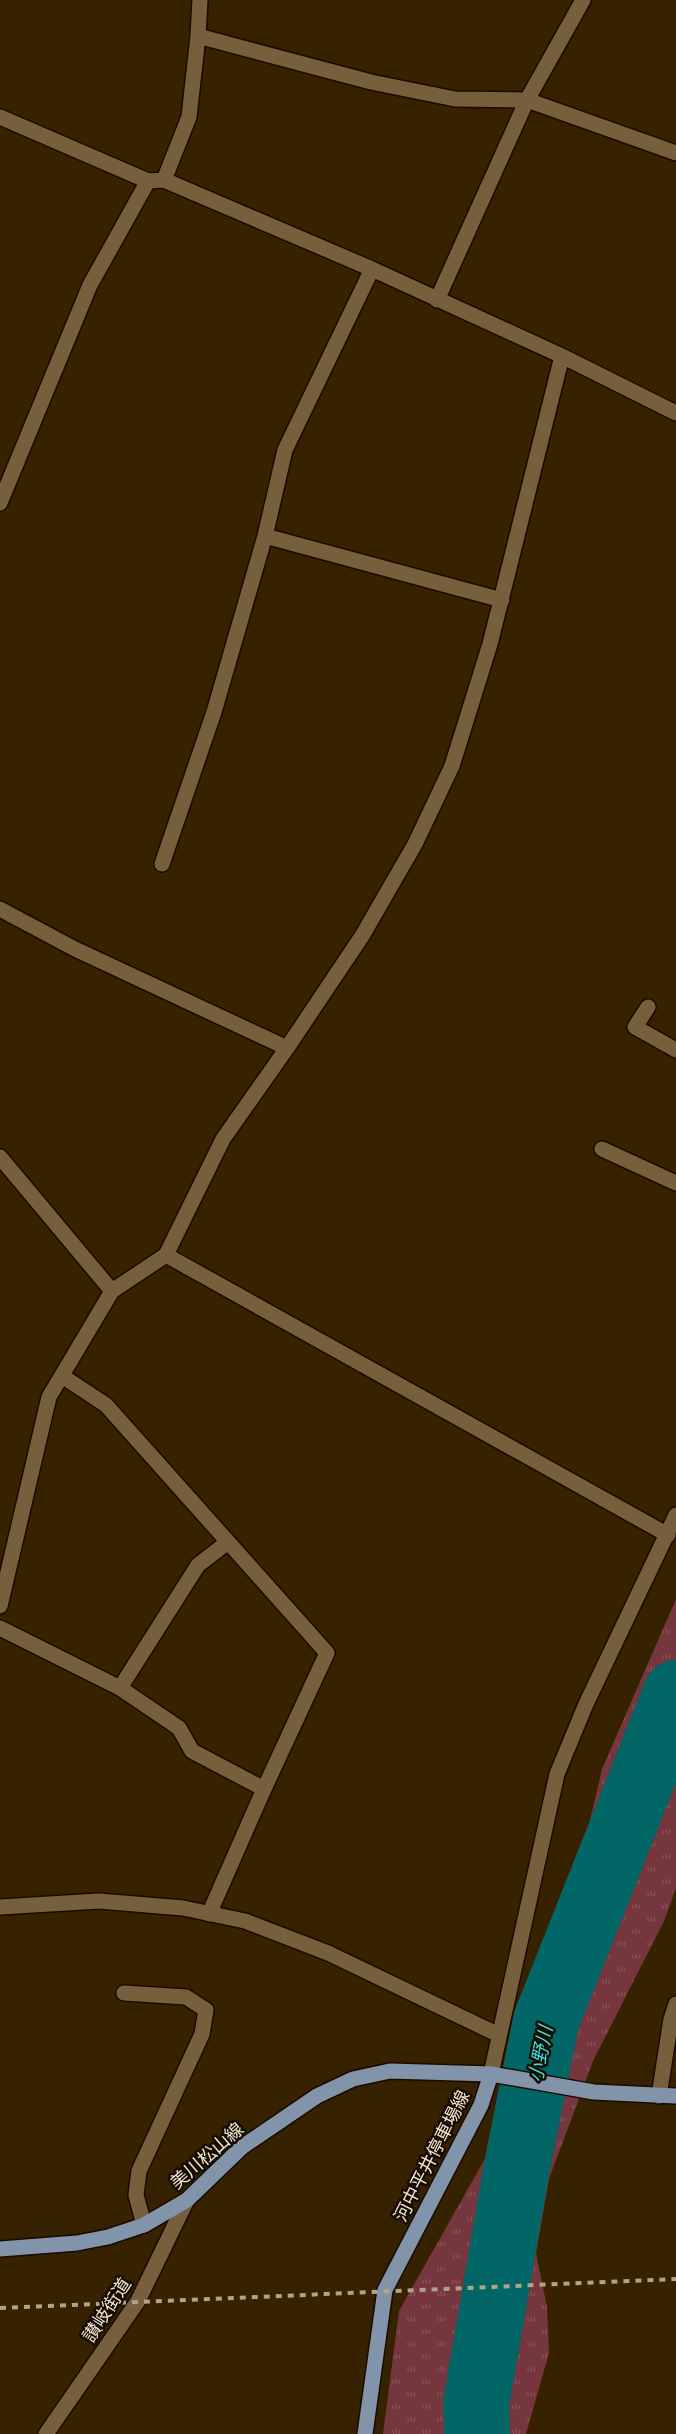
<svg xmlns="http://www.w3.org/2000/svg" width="676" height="2434" viewBox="0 0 676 2434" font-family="'Noto Serif','Noto Sans JP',serif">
<defs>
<pattern id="grass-tufts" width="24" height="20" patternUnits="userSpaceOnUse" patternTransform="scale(1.25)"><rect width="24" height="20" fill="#76363e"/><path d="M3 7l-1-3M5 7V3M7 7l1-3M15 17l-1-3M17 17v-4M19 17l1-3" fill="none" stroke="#8a5359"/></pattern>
</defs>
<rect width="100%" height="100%" fill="#362100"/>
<path fill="url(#grass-tufts)" d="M676 1599V1888L664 1921 593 2061 549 2179 536 2253 547 2307 549 2353 526 2434H383L399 2311 509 2116 556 1965 602 1769Z"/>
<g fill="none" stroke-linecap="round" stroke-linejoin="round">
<path stroke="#026666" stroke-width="66" d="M477 2434 476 2404 517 2166 546 2021 676 1693"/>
<g stroke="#1a0b00" stroke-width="18">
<path id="minor" d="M198 36 371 82 455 99 527 100 676 153
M0 117 148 181 164 180 372 269 562 356 676 413
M164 180 189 117 198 36 200 0
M437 300 527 100 583 0
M0 503 90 285 148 181
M265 536 502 600
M162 864 214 712 265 536 285 450 372 269
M0 909 75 949 287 1048
M648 1007 635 1027 676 1050
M602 1149 676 1183
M0 1157 112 1291
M166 1255 668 1535
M62 1376 106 1405 327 1653 264 1789 209 1914
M0 1606 49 1397 112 1291 166 1255 223 1139 287 1048 362 936 415 844 452 766 490 644 562 356
M0 1628 120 1688 179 1728 192 1751 264 1789
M120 1688 198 1565 228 1542
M0 1907 99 1901 183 1908 245 1921 328 1953 499 2035
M124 1993 186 1997 206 2010 202 2034 139 2171 136 2195 144 2225
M491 2074 557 1774 586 1704 676 1515
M659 2096 671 2019 676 2004
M46 2434 138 2301 187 2200"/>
</g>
<g stroke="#1a0b00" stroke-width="18">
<path id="major" d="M0 2249 77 2243 108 2237 144 2225 187 2200 242 2147 317 2096 353 2079 390 2071 491 2074 594 2092 676 2096
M365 2434 385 2290 481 2105 491 2074"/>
</g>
<use href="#minor" stroke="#775f3e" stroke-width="15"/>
<use href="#major" stroke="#8294a9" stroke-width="15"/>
<path stroke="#b3a28b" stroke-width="4" stroke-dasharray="6 6" stroke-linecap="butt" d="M0 2308 676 2279"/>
</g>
<g text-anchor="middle" stroke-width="5" stroke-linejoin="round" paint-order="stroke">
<g font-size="18" fill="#f4e6d4" stroke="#160d02">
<text transform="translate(207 2156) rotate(-41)" y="6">美川松山線</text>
<text transform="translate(432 2156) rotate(-63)" y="6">河中平井停車場線</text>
<text transform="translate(107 2310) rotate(-57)" y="6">讃岐街道</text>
</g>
<g font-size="19" font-style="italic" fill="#3cdfdf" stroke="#160d02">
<text transform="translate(540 2054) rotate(-79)" y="7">小野川</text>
</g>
</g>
</svg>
